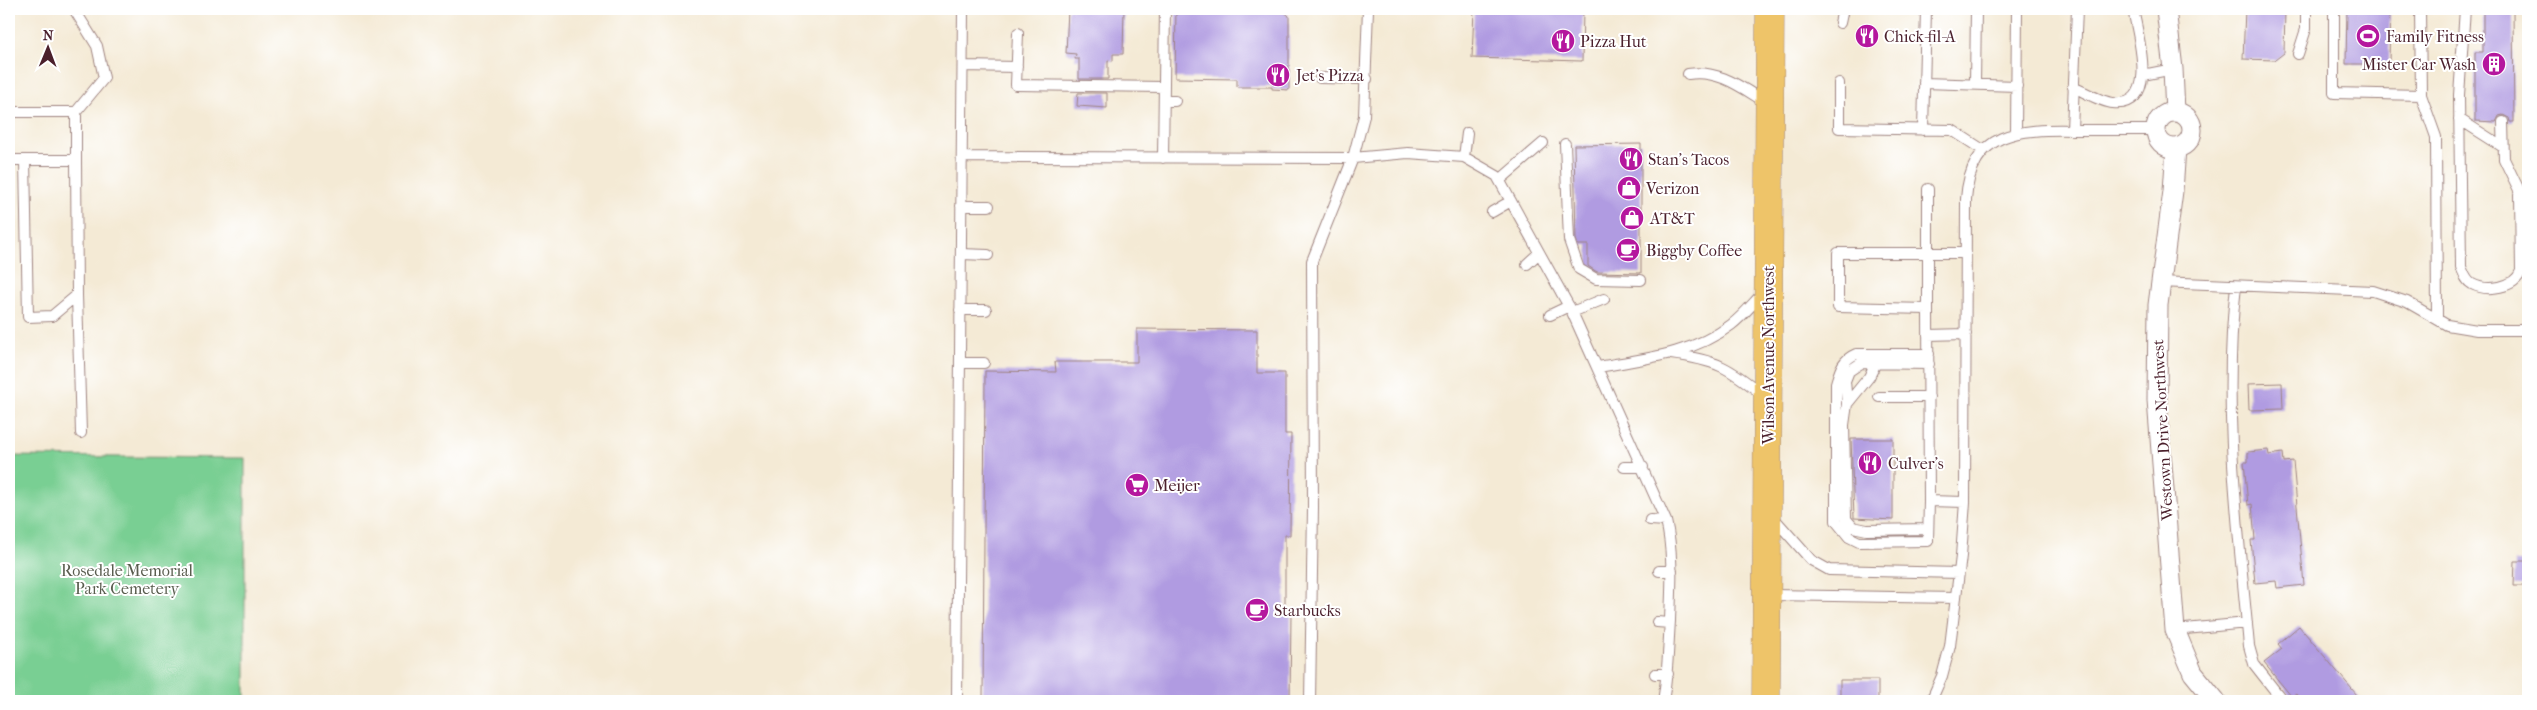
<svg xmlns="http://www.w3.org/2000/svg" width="2537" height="710" viewBox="0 0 2537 710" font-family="'IM FELL French Canon',serif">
<rect width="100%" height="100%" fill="#fff"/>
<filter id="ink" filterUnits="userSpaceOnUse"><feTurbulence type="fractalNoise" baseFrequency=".02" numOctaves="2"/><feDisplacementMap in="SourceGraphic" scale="10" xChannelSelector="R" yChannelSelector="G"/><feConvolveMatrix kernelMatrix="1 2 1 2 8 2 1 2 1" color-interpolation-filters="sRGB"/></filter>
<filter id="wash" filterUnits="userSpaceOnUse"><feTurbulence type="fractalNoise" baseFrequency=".0096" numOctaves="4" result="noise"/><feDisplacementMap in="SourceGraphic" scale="20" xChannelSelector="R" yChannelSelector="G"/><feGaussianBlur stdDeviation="1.12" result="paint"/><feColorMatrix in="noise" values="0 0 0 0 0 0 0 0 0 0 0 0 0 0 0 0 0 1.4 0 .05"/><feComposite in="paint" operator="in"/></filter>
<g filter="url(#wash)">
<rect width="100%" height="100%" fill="#f4ead5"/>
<path fill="#79cf93" stroke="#62775f" d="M9 456 245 458V701H9Z"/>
<g id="blocks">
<path fill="#b09be1" d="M1068 9H1124L1123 54H1113V61L1108 60V79H1079V59H1075L1076 54 1066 53Z
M1176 9H1281L1289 16V90L1272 89V87H1237V79L1175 78Z
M1474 9H1583L1582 61 1472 58Z
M2245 9H2285L2284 53 2275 60 2243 59Z
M2347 9H2390L2389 64H2346Z
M2483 9H2513L2514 122H2510L2509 118 2503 115 2499 116 2496 122 2475 121V52H2483Z
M1078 93H1107V108L1077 106Z
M1641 144V273L1597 272 1588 266V245H1578L1576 239 1574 145Z
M1137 329 1257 330V373H1285V434H1291L1290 535H1285V614H1291L1290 701H983L985 371 1056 372 1055 362H1137Z
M2282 383 2283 409 2249 410 2248 384Z
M1851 439H1893V520L1854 518Z
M2268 450 2269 455 2283 453 2284 462 2293 461 2304 585 2277 588 2276 581 2255 583 2251 540H2255L2252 504 2248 505 2244 462H2248V452Z
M2515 561H2528V586H2514Z
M2299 626 2362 701H2301L2296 694 2292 697 2264 663 2282 649 2278 644Z
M1840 680H1878V701H1840Z"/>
</g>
</g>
<g filter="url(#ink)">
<use href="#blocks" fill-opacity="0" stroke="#9f8480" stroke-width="1"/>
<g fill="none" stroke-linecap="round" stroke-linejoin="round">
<g stroke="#9f8480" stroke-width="12">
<path id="lane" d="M2334 9V93L2421 95
M2420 9 2421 95 2436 137 2437 319
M2465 9 2459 95 2461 267C2464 273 2465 280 2472 284 2487 292 2515 288 2521 271L2520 192 2504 159 2503 122
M1840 23 1843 9
M1018 33 1016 85 1164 87
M2298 54 2306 29V9
M963 66 1017 67
M1688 74C1719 69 1742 88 1767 103
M2143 75 2173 69
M1320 78 1367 79
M1839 83V128L1952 130 1983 150
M1924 83 2017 86
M1975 84 1976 9
M2073 87C2085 92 2101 102 2113 103 2161 108 2137 33 2133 9
M1164 101H1175
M9 112H76L104 78 97 46 74 9
M2459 119 2503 147
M1923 130 1926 9
M2072 130 2077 9
M2016 133 2017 9
M1565 144 1569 240 1579 269 1596 279 1641 280
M962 157 1353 158 1364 116 1368 9
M1464 157 1467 133
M1163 158 1165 9
M9 160H76V112
M25 160 28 317 52 316 77 295 76 160
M1500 180 1543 143
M1928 189V309L1838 307V253H1966
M961 206H989
M1492 212 1511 201
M961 254 988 255
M1527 264 1539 253
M2160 282 2373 291 2407 302 2447 325 2477 330H2528
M2236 286C2222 405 2238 527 2249 646L2254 664 2283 701
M77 295 81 433
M1928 309 1929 501 1965 502
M960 310H986
M1572 312 1604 299
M1550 315 1569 306
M1928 335 1966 334
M1671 354C1716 360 1729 367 1764 396
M960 363H984
M1598 367C1643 359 1693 354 1731 325 1743 316 1753 303 1764 292
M1879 397H1929
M1847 404 1869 377 1876 363
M1624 467H1643
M1929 501 1928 541 1859 542 1849 537 1836 521V383C1840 370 1842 360 1856 354H1929
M1772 516 1811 560 1829 570 1959 573
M1650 520 1666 521
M1928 529 1867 530 1853 527 1846 519 1844 425 1847 404 1845 381 1849 371 1861 363 1929 364
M1659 571H1672
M1768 595 1956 598
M1657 622 1669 623
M2175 630 2247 623
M1655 674H1668
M957 701 963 9
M1310 701 1313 507 1312 261 1353 158 1408 153 1464 157 1497 176 1572 312 1666 521C1674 554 1671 587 1670 621 1668 648 1668 674 1663 701
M1931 701 1942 676 1950 646 1961 556 1965 502 1966 199C1971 130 2019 129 2075 130 2102 130 2129 130 2156 130"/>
</g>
<g stroke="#9f8480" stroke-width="21">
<path id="street" d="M2166 9 2173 69 2175 112
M2156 130a18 18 0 1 1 36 0a18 18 0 1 1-36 0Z
M2176 148 2173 191 2158 305 2157 400 2175 630 2193 673 2216 701"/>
</g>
<g stroke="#9f8480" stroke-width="29">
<path id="primary" d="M1766 701 1770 9"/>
</g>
<use href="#lane" stroke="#fff" stroke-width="10"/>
<use href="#street" stroke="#fff" stroke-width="19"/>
<use href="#primary" stroke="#eec469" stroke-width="28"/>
</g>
</g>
<defs>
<g id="restaurant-disc" transform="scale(1.25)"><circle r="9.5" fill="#b5179e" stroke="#fff"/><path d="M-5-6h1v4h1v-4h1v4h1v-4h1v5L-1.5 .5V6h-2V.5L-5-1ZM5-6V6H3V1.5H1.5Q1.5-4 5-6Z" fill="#fff"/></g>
<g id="stadium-disc" transform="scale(1.25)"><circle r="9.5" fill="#b5179e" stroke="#fff"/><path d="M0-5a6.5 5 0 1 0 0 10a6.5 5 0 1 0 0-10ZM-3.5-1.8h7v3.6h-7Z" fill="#fff"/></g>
<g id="building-disc" transform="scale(1.25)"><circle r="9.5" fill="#b5179e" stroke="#fff"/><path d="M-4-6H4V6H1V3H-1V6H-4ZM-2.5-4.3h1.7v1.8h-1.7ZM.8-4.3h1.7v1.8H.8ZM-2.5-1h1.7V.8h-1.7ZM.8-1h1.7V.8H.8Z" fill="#fff"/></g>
<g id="shop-disc" transform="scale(1.25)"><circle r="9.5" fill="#b5179e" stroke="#fff"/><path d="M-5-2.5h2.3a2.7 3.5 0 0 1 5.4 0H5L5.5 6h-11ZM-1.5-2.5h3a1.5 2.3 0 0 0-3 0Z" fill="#fff"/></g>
<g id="cafe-disc" transform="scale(1.25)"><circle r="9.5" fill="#b5179e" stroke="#fff"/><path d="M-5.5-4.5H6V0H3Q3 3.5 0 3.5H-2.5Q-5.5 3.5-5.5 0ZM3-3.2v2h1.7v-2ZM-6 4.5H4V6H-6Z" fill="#fff"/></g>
<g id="supermarket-disc" transform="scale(1.25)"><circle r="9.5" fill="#b5179e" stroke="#fff"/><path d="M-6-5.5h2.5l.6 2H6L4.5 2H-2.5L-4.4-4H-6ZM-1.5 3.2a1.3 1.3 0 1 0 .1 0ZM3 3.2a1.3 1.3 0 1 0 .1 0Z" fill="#fff"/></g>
</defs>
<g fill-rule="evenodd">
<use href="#restaurant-disc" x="1867" y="36"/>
<use href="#stadium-disc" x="2368" y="36"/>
<use href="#restaurant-disc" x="1563" y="41"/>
<use href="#building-disc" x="2494" y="64"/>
<use href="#restaurant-disc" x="1278" y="75"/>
<use href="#restaurant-disc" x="1631" y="159"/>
<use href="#shop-disc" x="1629" y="188"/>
<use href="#shop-disc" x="1632" y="218"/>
<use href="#cafe-disc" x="1628" y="250"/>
<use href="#restaurant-disc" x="1870" y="463"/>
<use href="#supermarket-disc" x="1137" y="485"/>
<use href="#cafe-disc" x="1257" y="610"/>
</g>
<g text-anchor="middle" stroke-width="4" stroke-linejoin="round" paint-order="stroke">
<g font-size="16" fill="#4a1f2b" stroke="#fff" text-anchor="start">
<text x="1884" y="42">Chick-fil-A</text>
<text x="2386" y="42">Family Fitness</text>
<text x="1580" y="47">Pizza Hut</text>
<text x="2476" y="70" text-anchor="end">Mister Car Wash</text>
<text x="1296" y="81">Jet's Pizza</text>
<text x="1648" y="165">Stan's Tacos</text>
<text x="1646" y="194">Verizon</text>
<text x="1650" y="224">AT&amp;T</text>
<text x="1646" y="256">Biggby Coffee</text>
<text x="1888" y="469">Culver's</text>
<text x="1154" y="491">Meijer</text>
<text x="1274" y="616">Starbucks</text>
</g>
<g font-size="16" fill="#4a1f2b" stroke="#fff">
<text transform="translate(1768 355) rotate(-90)" y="6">Wilson Avenue Northwest</text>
<text transform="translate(2162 430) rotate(-93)" y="6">Westown Drive Northwest</text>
</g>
<g font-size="16" fill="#5a5d4f" stroke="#fff">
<text x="127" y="576">Rosedale Memorial<tspan x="127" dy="18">Park Cemetery</tspan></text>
</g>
</g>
<rect width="2537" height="710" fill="none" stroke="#fff" stroke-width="30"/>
<g transform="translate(48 48) rotate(1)" stroke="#ffffff" stroke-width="4" paint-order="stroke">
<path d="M0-4L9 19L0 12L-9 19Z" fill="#4a1f2b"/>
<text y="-8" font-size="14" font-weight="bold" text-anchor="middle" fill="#4a1f2b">N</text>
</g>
</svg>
